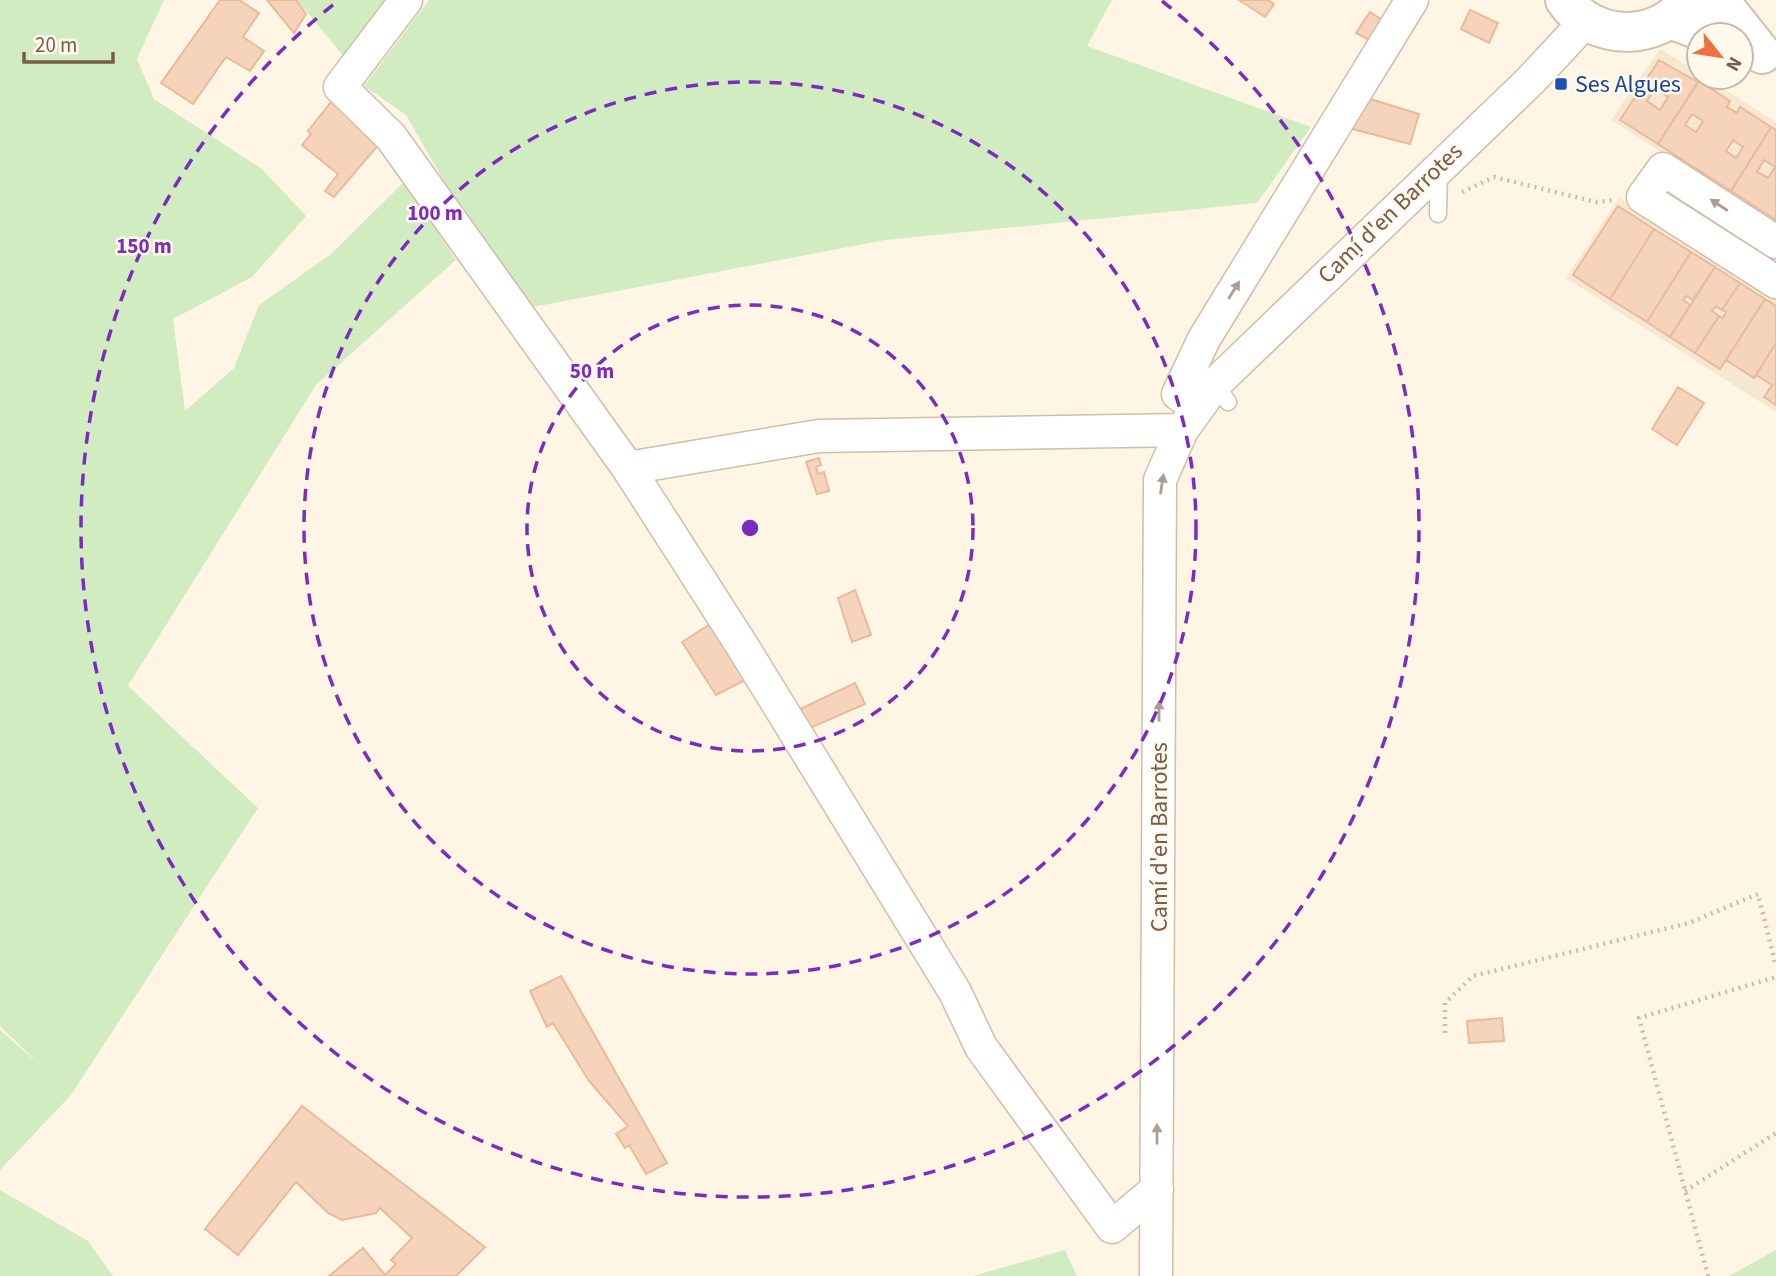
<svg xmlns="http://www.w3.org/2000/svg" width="1776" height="1276" viewBox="0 0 1776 1276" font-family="'Source Sans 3',sans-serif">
<rect width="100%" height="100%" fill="#fef5e5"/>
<path fill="#f6e7d3" d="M1660 49 1699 73V77H1705L1776 122V226L1611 120Z
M1619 198 1776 297V412L1566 278Z"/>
<path fill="#d2ecc2" d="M0 0H164L137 59 154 99 262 169 306 216 252 277 173 319 185 411 234 368 259 305 331 254 405 181 456 260 316 385 128 686 258 808 71 1095 0 1170V1030L40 1065 0 1026Z
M297 0H390L345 58Z
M429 0H1112L1087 46 1311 127 1257 203 885 240 533 307 459 207 406 115 364 86Z
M0 1190 88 1241 113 1276H0Z
M1065 1250 1077 1276H973Z
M1776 1250V1276H1729Z"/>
<path fill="#f5d4bb" stroke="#e8bb9a" stroke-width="2" fill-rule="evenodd" d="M220 0H239L259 13 243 37 264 51 250 71 226 57 193 104 161 83Z
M267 0H296L306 14 294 33Z
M1239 0H1268L1274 4 1265 17Z
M1470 10 1498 23 1489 43 1461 29Z
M1370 12 1382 20 1369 40 1356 33Z
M1659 60 1698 82 1658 144 1620 120ZM1655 88 1668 97 1660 110 1647 101Z
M1699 81 1730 101 1727 107 1737 113 1740 107 1771 127 1731 191 1658 144ZM1692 114 1703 121 1696 132 1685 125ZM1733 140 1743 147 1736 158 1726 151Z
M336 96 386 136 334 197 325 191 338 174 302 145 311 134 308 131Z
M1367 98 1419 114 1410 144 1349 128Z
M1771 127 1776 130V220L1731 191ZM1764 160 1775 167 1768 178 1757 172Z
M1618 206 1654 229 1610 299 1573 275Z
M1654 229 1691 252 1647 322 1610 299Z
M1691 252 1715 267 1693 300 1687 296 1683 300 1690 305 1670 337 1647 322Z
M1715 267 1740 283 1722 310 1716 306 1712 311 1719 316 1695 353 1670 337Z
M1740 283 1765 299 1720 369 1695 353 1719 316 1723 318 1726 312 1722 310Z
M1765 299 1776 306V343L1754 378 1726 360Z
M1776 343V405L1764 397 1772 385 1756 375Z
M1678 387 1704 403 1677 445 1652 429Z
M819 458 821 465 816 467 818 474 824 472 829 491 817 494 806 462Z
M855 590 871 635 852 642 838 598Z
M720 618 751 677 716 695 682 642Z
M855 683 865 704 810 728 800 709Z
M561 976 667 1163 646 1174 629 1145 625 1148 616 1134 628 1126 589 1081 553 1023 547 1027 530 991Z
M1502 1018 1504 1041 1469 1043 1467 1021Z
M302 1106 445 1216 485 1247 456 1276H329L363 1248 385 1275 396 1264 391 1260 412 1238 380 1208 376 1213 342 1220 328 1213 296 1182 238 1255 205 1229Z"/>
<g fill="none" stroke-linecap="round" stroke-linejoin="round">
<g stroke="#d0bdaa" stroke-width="19">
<path id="service" d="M1438 214 1439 171
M1215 384 1228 402"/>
</g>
<g stroke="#d0bdaa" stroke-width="35">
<path id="minor" d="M406 0 340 87 391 137 628 468
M1776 242 1663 169 1643 197 1776 282
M1198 408 1215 384 1530 81 1586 21
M1157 1189 1112 1227 981 1047 955 992 741 644 628 468 819 436 1182 430
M1156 1276 1160 480 1182 430 1198 408 1178 394 1204 339 1412 0"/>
</g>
<g stroke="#d6bfaa" stroke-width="42">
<path id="secondary" d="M1565 0C1593 42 1660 43 1688 0
M1719 0 1762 54
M1670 19 1713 35"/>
</g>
<path stroke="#dab79e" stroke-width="4.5" stroke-dasharray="2 5" stroke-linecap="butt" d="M1462 192 1494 177 1596 202 1615 200
M1445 1033V1003L1473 976 1689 923 1758 894 1776 966
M1685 1191 1776 1133
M1708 1276 1639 1018 1776 977"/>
<use href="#service" stroke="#fff" stroke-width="16"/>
<use href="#minor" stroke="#fff" stroke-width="32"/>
<use href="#secondary" stroke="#fff" stroke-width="38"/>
</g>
<defs><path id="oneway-solid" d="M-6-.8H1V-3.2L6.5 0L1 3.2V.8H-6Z" transform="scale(1.75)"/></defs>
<g fill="#af9d91">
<use href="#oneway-solid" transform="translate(1719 205) rotate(-147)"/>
<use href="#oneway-solid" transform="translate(1234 290) rotate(-58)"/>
<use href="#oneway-solid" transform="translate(1162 484) rotate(-81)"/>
<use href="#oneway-solid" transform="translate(1159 711) rotate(-90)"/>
<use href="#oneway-solid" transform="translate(1157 1134) rotate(-90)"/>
</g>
<g fill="none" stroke="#7b2cbf" stroke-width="3.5" stroke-dasharray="12 9">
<circle cx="750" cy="528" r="223"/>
<circle cx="750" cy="528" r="446"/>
<path d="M1162 1A669 669 0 1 1 338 1"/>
</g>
<rect fill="#1a4fb4" stroke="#fff8ed" stroke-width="2.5" x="1554" y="77" width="14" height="14" rx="3.5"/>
<g text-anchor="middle" stroke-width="5" stroke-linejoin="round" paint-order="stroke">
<g font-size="24" fill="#164399" stroke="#fff8ed" text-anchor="start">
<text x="1575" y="92">Ses Algues</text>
</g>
<g font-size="24" fill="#795b48" stroke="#fff8ed">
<text transform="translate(1390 213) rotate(-44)" y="8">Camí d'en Barrotes</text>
<text transform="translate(1159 837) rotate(-90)" y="8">Camí d'en Barrotes</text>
</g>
</g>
<circle cx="750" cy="528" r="10" fill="#7b2cbf" stroke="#fff8ed" stroke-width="3.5"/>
<g font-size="21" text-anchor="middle" font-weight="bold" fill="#7b2cbf" stroke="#fff8ed" stroke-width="5" stroke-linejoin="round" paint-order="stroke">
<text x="435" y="220">100 m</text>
<text x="144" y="253">150 m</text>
<text x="592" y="378">50 m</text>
</g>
<g transform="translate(1720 56) rotate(120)"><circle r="33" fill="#fff8ed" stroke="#c9b9ab" stroke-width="2"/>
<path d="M0-5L12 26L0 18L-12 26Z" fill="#ee7043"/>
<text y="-10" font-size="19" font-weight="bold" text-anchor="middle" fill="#795b48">N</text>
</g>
<path d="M24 52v10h89v-10" fill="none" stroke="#795b48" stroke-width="3.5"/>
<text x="35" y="52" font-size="21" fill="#795b48" stroke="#fff8ed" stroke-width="5" paint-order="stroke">20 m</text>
</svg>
